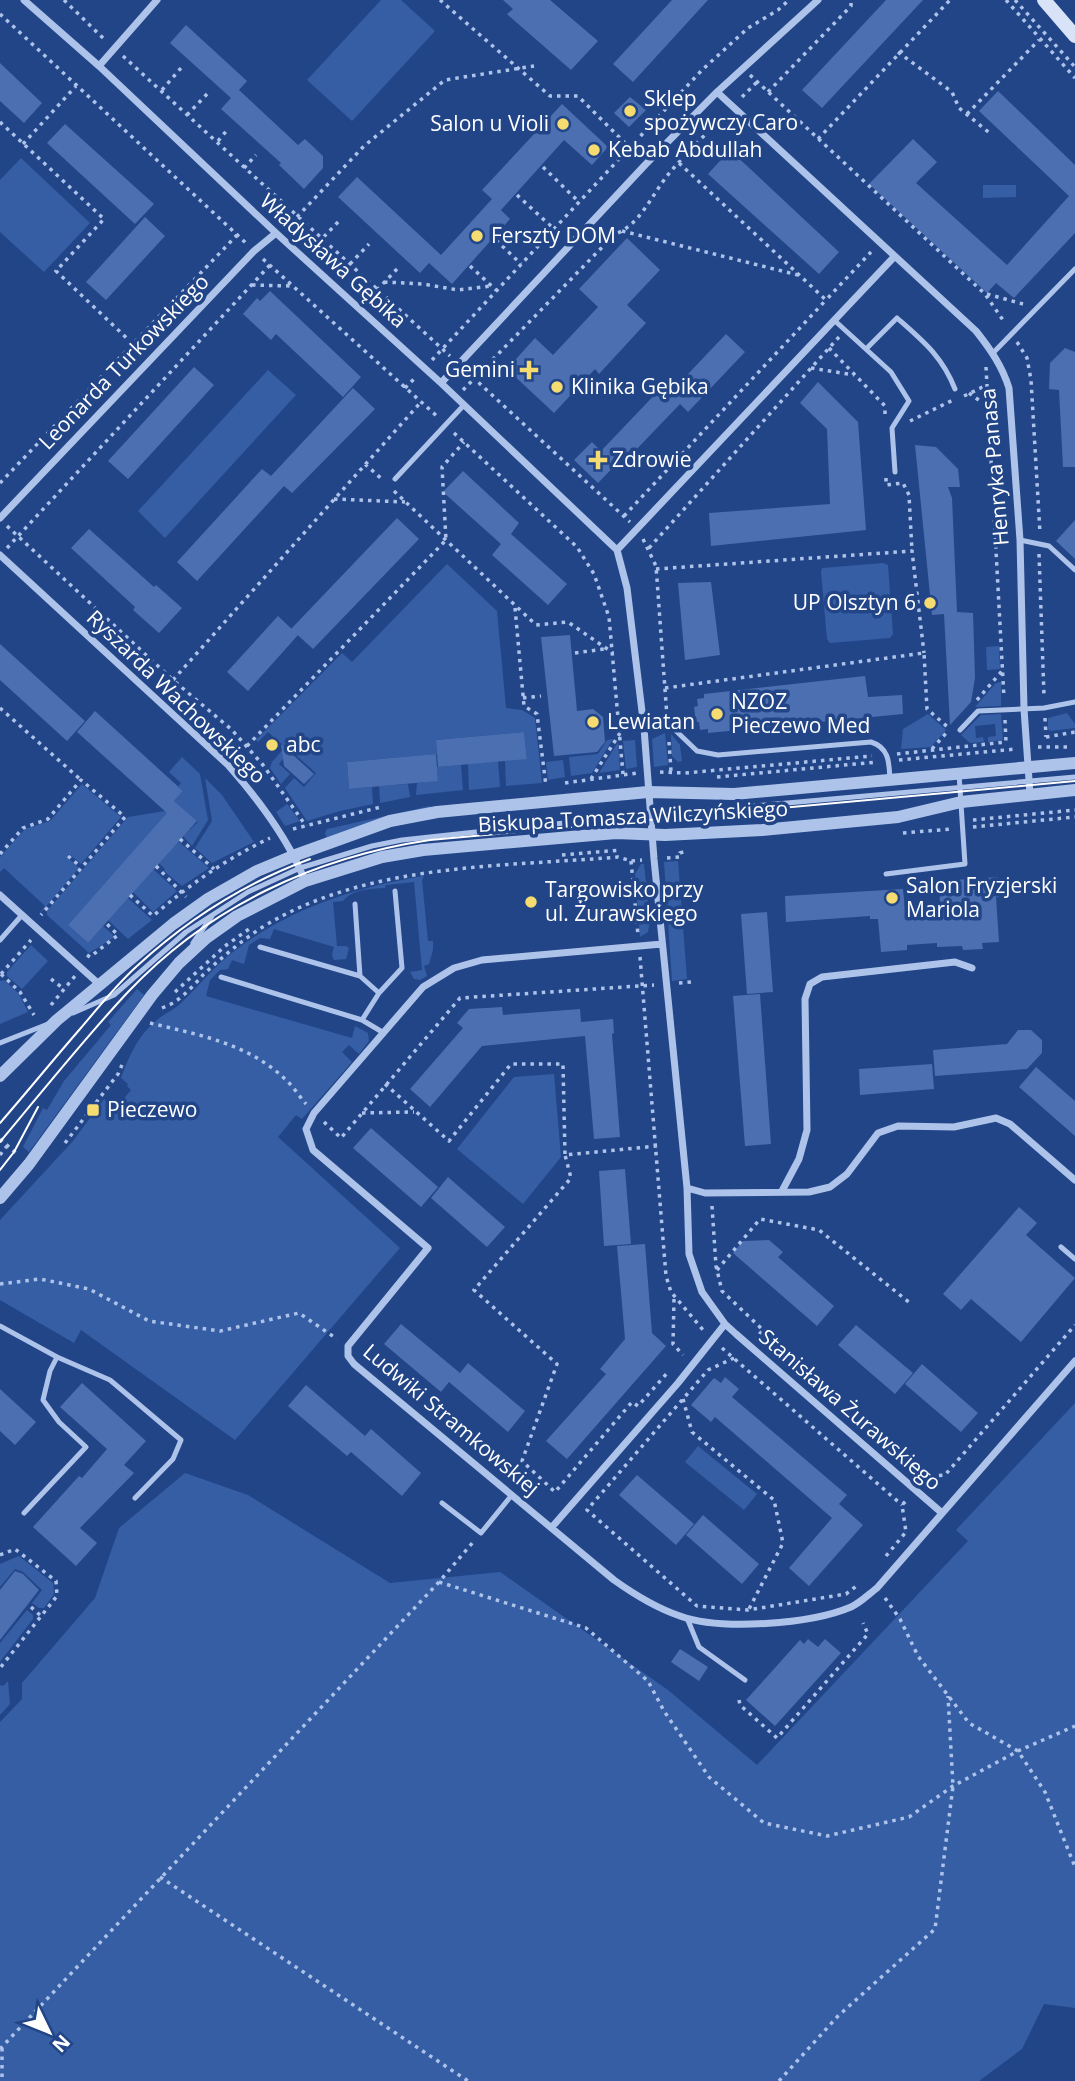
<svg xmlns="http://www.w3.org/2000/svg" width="1075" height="2081" viewBox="0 0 1075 2081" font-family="'Open Sans',sans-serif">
<rect width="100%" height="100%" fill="#224588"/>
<path fill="#365ea5" d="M381 0H401L435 31 352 121 307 80Z
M21 158 90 223 44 272 0 232V180Z
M983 185H1016V197L983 198Z
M268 370 296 395 165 538 138 511Z
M883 563 888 565 893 634 890 638 830 643 827 639 821 572 822 568Z
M447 564 497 611 506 708 522 710 535 718 542 783 506 786 505 761 527 758 524 732 436 740 437 754 347 762 349 789 372 787 373 804 340 811 307 821 285 788 294 778 304 787 316 773 290 750 279 764 290 774 281 784 270 768 272 762 285 747 268 732 258 742 256 740 342 653 352 662Z
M999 646 1000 669 987 670 986 647Z
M1001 682V706L975 707 996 683Z
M1067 713 1075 724V728L1050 731 1048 729V718Z
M928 714 946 730 931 747 901 749 903 729Z
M1001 714 1003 740 988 742V737L996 736 995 724 975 726 976 738 983 737 984 742 970 743 961 735 981 715Z
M665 733 668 765 654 767 652 739Z
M671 734 680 745 682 761 678 762 672 756Z
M613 739 592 773 571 776 569 757 598 754 607 740Z
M635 740 637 767 626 769 623 741Z
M618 742 620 770 599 773Z
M182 757 200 774 208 820 192 846 183 836 198 822 174 801 183 791 178 786 181 783 169 772Z
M563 760 565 777 548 780 546 762Z
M498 761 500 787 469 790 468 764Z
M461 765 463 790 416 795 417 783 438 780 437 767Z
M205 778 222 795 254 842 212 863 195 848 212 821Z
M82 784 121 817 81 864 69 854 67 857 79 868 37 917 45 906 4 868 0 872V857L25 829 50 821Z
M408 784 410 797 380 803 379 786Z
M287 804 300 821 285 826 276 812Z
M430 806 431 808 327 839 325 833 327 829Z
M165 811 168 813 68 925 88 943 103 926 113 935V938L89 953 47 915V911L128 817Z
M178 841 209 868 182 886 164 871 165 869 159 863Z
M678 861 687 979 672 981 664 862Z
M641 864H644L650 921 648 932 640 937 635 874Z
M153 869 177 891 153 912 133 892Z
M424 876 422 880 428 941H433V950L429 964 424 966 427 976 420 980 414 979 410 972 422 970 414 882 386 885 385 888C370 889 353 889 343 901L333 902 337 946H346L349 948 346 959 334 960 332 955 334 947 274 929 270 939 260 938 249 945 244 964 232 960 228 969 220 970 210 980 206 996 352 1038 355 1026 368 1033 369 1041 359 1054 349 1045 342 1052 352 1062 302 1119 296 1115 278 1137 400 1248 235 1440 81 1330 74 1343 0 1300V1220L73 1141 104 1099 116 1108 131 1090 127 1086 128 1084 121 1078C129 1056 138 1035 157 1020 163 1014 172 1011 179 1005 196 989 210 971 228 956 283 911 354 887 424 876Z
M128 898 152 920 128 939 108 920Z
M31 945 48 961 22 989 7 976V972Z
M4 980 19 994 28 1012 0 1024V981Z
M137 989 144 995 29 1152 23 1147 43 1108 47 1110 64 1081 111 1025 108 1022Z
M554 1074 561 1157 523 1204 457 1149 514 1077Z
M1075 1403V2008L1044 2004 1022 2049 979 2081H0V1722L22 1699V1683L95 1598 119 1528 185 1473 248 1495 390 1583 500 1572 668 1690 757 1765 968 1541 956 1530Z
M698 1446 757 1494 744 1510 685 1462Z
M19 1556 53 1583 54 1594 44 1608H39L32 1603 42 1590 23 1572 15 1569 0 1587V1564Z
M27 1610 33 1615V1619L0 1662V1643Z
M8 1681 10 1704 0 1715V1685L3 1686Z"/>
<path fill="#4b6fb0" d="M503 0H550L598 41 571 70 507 14 513 9Z
M672 0H708L633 82 613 64Z
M886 0H923L822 108 802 90Z
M186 25 247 81 239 90 298 145 305 139 323 156V168L304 189 279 165 281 163 221 109 231 98 170 43Z
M0 63 42 103 24 123 0 101Z
M998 91 1075 165V233L1014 298 996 283 987 293 869 184 913 139 937 162 916 183 1007 265 1069 196 979 111Z
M630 97 646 110 629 127 614 113Z
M562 104 608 147 592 165 564 140 501 210 510 219 452 284 429 263 420 273 338 197 357 177 441 255 492 199 482 190Z
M65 124 154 204 135 224 47 143Z
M730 150 839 252 819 274 708 174Z
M145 217 165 236 106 300 86 282Z
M627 238 660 270 627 305 646 323 599 374 595 369 554 413 507 369 535 338 553 355 598 307 579 289Z
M270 291 361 377 343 397 276 334 271 340 243 314 257 298 260 301Z
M726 334 745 352 688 412 680 404 633 453 630 450 598 483 574 460 592 442 601 451 662 387 669 394Z
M1065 348 1075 352V467H1063L1059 390 1049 389 1050 363Z
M194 367 214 385 128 479 108 461Z
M818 382 858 422 866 530 711 546 709 513 830 504 827 429 800 403Z
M353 388 375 409 292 493 284 486 197 581 177 562 262 469 271 476Z
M915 445 936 447 958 469 960 487H948L952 498 957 612 973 613 975 678 971 702 950 725 944 614 932 615Z
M463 471 519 523 511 534 567 584 548 605 492 555 501 544 443 492Z
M397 518 419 539 313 649 291 629Z
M1075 520V559L1056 541Z
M89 529 154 587 156 585 182 608 159 633 133 610 135 607 71 548Z
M711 582 720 655 685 660 678 583Z
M278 616 298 635 248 691 227 672Z
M570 635 577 711 593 709 603 717 605 742 597 752 554 756 541 637Z
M0 644 85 721 67 741 0 680Z
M865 676 868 697 902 695 903 714 708 733V729L700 730 699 722H696L694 707 698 706 697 699 704 698V694Z
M95 711 183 791 174 801 197 821 88 943 68 925 167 813 77 732Z
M524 732 527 759 438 767 436 740Z
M281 744 314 774 304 784 284 766Z
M436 754 438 781 349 789 347 762Z
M998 877 999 897H996L999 942 982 943 983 949 963 950 962 946 937 947V943L907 945V950L881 952 878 919H870V916L786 922 785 896 903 889 905 909 940 906 939 881Z
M767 912 773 992 747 994 741 914Z
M760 994 771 1144 745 1146 733 996Z
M502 1007 503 1015 580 1009 581 1022 613 1019 614 1033 612 1034 620 1137 594 1139 585 1036 482 1046 430 1107 410 1089 463 1028 457 1023 469 1009Z
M1018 1030H1031L1042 1040V1053L1027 1069 935 1076 933 1050 1007 1044Z
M932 1064 934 1089 860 1095 859 1069Z
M1036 1067 1075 1101V1136L1019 1087Z
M371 1128 438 1187 421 1207 353 1148Z
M625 1169 631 1244 604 1246 599 1171Z
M448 1177 505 1227 487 1247 431 1198Z
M1019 1207 1037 1223 1026 1235 1075 1278 1021 1342 971 1299 961 1310 943 1294Z
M769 1240 783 1252 778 1257 834 1306 817 1326 733 1253 743 1241Z
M645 1244 652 1333 666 1346 567 1459 546 1441 606 1374 600 1369 625 1339 617 1246Z
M401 1324 460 1373 468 1363 525 1411 508 1432 449 1382 441 1392 384 1344Z
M856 1325 913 1373 895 1394 838 1345Z
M922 1364 978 1413 961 1432 905 1384Z
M725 1377 739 1389 732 1397 847 1495 839 1504 863 1525 809 1586 789 1568 832 1518 715 1417 711 1422 691 1405 714 1378 721 1383Z
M82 1383 146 1441 124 1465 134 1473 80 1528 97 1543 76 1566 33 1527 79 1476 82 1478 107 1449 60 1407Z
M306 1385 365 1436 371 1429 421 1473 402 1496 351 1452 347 1456 288 1406Z
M0 1389 36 1422 15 1445 0 1431Z
M637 1475 694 1524 676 1545 619 1495Z
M703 1515 759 1564 742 1584 686 1535Z
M15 1571 23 1574 39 1590 0 1640V1590Z
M808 1639 818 1647 825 1639 841 1653 775 1726 746 1700 800 1640 804 1644Z
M680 1649 708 1667 699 1681 671 1662Z"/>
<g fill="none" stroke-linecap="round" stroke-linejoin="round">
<path stroke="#aec3ea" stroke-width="3.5" stroke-dasharray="3.5 5" stroke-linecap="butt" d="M64 0 105 40
M440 0 550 96H578L637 155
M1006 0 1075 78
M1015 0 1075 67
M0 14 247 244
M898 52 952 92 959 108 992 135
M123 56 450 356
M750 75 972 282 985 294 1005 323
M162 90 181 68
M768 92 851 6V0
M742 97 757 82
M967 114 1039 40
M187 115 209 92
M0 122 104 219 56 271 133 344
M818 139 950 0
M218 141 228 129
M23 144 76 86
M679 163 826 300 871 252
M543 167 579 202
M244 168 256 155
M517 195 554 229
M297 217 364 146 445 80 534 66
M622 231 798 275
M496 240 521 264
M312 249 341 219
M263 259 439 418
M350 264 369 244
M470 266 496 290
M384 282 423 284 458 290 491 286
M252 285 291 286
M377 290 397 269
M987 294 1023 304
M1017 342 1027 358 1031 380 1040 533
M829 348 885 406V418
M432 360 702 70 748 28 778 10 789 0
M986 367 1004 698
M811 368 854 375
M466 371 630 522
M405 388 417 376
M463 390 615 234C639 226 652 195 667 176 684 155 705 135 725 115
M969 393 987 406
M964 396 987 385
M910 421 953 400
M454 433 577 547 594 574 609 617 623 774
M365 464 384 481
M886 478V485L903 483 909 495 912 551
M0 483 237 235
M394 491 536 625 568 622 613 653
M334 499 405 502
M624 516 826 300
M7 526 173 680 232 730 263 765 306 826
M643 539 656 566 667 717
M7 548 270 265
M649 548 839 337
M1039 554 1044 696
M656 569 912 551 924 653
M515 608 524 706 537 714 546 786
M575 653 604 649
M173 680 421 402
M665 688 924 653 927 709 950 729
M523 698 541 696
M977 700 1002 671
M0 708 81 780
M1045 718 1046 737
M1005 720 1006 742
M1046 737 1075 732
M669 742 671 771
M247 746 446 540 442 467 464 442
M1038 747H1069
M932 749 948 731
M897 754 1006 742
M899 760 1016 749
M660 772 685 773 872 756
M717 777 877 762
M591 779 620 733
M565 783 637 773
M973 820 1075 810
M973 827 1075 817
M293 829 381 807
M903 833 951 829
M180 839 214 869
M0 854 23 828 48 819 81 780 125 817 41 915
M562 855 621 850
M68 856 81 867
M667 858 680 857V853L686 851
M631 861 638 935
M156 866 186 897
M130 895 153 916C189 885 226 859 270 838
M87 955 90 957 118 935 106 923
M640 957 666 1276 671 1292 704 1331
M1 974 20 992 34 1015
M1 974 31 940
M51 979 64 989
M679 983 691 982
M175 992 225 946 252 927
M51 1005 75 976
M162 1008C167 1006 172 1004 176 1001 186 994 195 984 203 975 221 958 240 942 261 928 365 863 500 867 618 857L631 861 642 860
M150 1023C199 1035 247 1043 285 1079 293 1086 299 1096 306 1104
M385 1084 449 1141 511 1064H563L565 1155
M362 1113 414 1112
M324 1122 341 1138 460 998 654 985
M0 1139 17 1154
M65 1143 118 1074 122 1065
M657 1146 565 1155 571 1178 474 1290 557 1364 522 1461 555 1492 632 1402 638 1406 669 1371
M0 1155 7 1146
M712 1206 716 1266 722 1291 763 1330 756 1338
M717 1270 760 1219 819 1230 910 1303
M0 1284 40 1279 89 1289 149 1321 220 1331 299 1313 337 1339
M674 1299 673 1344 683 1355
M722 1348 902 1505
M734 1358 708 1370 587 1510 697 1606 748 1610 846 1594 859 1584
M683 1399 692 1432 774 1500 783 1543 748 1611
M924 1481 929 1476 945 1475 1075 1325
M0 1555 15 1549 56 1581 57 1596 0 1668
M886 1556 906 1532 902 1505 907 1500
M439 1582 586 1628 648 1681 664 1711 709 1777 764 1823 827 1836 909 1817 953 1786 1018 1751 1075 1726
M885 1598 900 1619 918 1656 969 1723 1018 1751 1045 1792 1075 1867
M31 1607 41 1616
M739 1700 740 1705 777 1738 868 1634 863 1623
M160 1877 468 2081
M2 2048V2081
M0 2049 439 1582 474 1541
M779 2081 838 2016 935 1929 953 1786 948 1696"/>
<path stroke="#aec3ea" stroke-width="5" d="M834 320 891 372 909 401 892 428 895 472
M867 348 897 318C923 341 942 356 955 389
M993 353 1075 269
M395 479 464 405
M1020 540 1049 546 1075 570
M644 728H673L697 751 718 755 871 742C890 748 889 764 890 780
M960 730 978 711 1044 708 1075 702
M886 874 965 864 959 774
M355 904 360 976
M0 940 22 915
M193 943 212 916
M260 947 360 976 379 993
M221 977 362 1020 384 1033
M73 1013 114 995 186 932 248 892 300 868 372 846 402 840 532 826 1075 777
M362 1020 379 993 402 968 395 891
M0 1043 48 1024
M1061 1247 1075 1259
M0 1326 57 1357 110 1380 181 1440 173 1459 135 1498
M442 1503 481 1533 511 1496
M24 1513 86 1447 59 1422 43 1400 50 1371 57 1357
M687 1618 699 1647 745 1680"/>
<path stroke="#aec3ea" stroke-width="7" d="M24 0 99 66 276 233 441 383 617 550 627 588 644 728 654 859 687 1188 689 1254 702 1292 725 1324 736 1334 942 1513
M99 66 157 0
M717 92 976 331C991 350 1002 366 1009 388L1020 540 1024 709 1030 794
M441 383 645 165 717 92 818 0
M0 518 254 251 276 233
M617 550 894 257
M0 555 228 765C259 800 288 838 305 881
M0 895 100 985
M662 944 482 960 454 968 423 987 314 1113 306 1129 313 1150 428 1248 348 1346V1356L354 1364 614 1580C635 1595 656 1608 680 1616 721 1631 811 1624 851 1607 860 1603 869 1594 877 1588L1075 1361
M687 1188 705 1193 809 1192 830 1187 847 1174 878 1133 898 1126 954 1127 996 1118 1010 1124 1075 1180
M782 1191 799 1159 807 1130 805 999 810 984 822 977 955 962 972 968
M552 1527 678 1383 725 1324"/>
<path stroke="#aec3ea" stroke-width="12" d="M0 1076 57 1020 173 924 208 899 257 871 293 856 390 821 437 812 648 792 734 794 1075 763
M0 1198 29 1164 152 995 179 963 206 938 237 916 305 881 382 857 423 850 616 833 665 835 762 830 898 817 961 802 1075 790"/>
<path stroke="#d8e3f8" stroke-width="14" d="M1044 0 1075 36"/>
<path stroke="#fff" stroke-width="2" d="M0 1123C27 1092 53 1060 80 1029 98 1008 116 985 137 966 188 919 245 883 310 859
M0 1142C42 1092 83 1040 128 992 208 907 315 857 430 840L1075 781
M0 1170 14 1152 38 1107"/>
</g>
<g fill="#f5db70" stroke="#224588" stroke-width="2.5">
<circle cx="630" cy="111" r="7"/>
<circle cx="563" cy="124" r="7"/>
<circle cx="594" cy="150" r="7"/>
<circle cx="477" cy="236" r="7"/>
<path d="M525.5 359.5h7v7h7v7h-7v7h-7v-7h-7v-7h7z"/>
<circle cx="557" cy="387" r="7"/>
<path d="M594.5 449.5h7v7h7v7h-7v7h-7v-7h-7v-7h7z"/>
<circle cx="930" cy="603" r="7"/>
<circle cx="717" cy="714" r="7"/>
<circle cx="593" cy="722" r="7"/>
<circle cx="272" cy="745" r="7"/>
<circle cx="892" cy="898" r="7"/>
<circle cx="531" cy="902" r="7"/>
<rect x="86" y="1103" width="14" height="14" rx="3.5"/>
</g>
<g text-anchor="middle" stroke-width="7" stroke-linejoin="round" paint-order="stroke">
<g font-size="21" fill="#fff" stroke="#224588" text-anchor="start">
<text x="644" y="106">Sklep<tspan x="644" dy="24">spożywczy Caro</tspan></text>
<text x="549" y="131" text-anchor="end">Salon u Violi</text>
<text x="608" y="157">Kebab Abdullah</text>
<text x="491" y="243">Ferszty DOM</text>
<text x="515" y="377" text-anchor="end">Gemini</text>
<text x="571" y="394">Klinika Gębika</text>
<text x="612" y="467">Zdrowie</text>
<text x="916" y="610" text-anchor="end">UP Olsztyn 6</text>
<text x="731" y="709">NZOZ<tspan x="731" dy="24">Pieczewo Med</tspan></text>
<text x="607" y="729">Lewiatan</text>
<text x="286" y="752">abc</text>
<text x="906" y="893">Salon Fryzjerski<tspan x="906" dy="24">Mariola</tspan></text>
<text x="545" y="897">Targowisko przy<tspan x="545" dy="24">ul. Żurawskiego</tspan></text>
<text x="107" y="1117">Pieczewo</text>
</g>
<g font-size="21" fill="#fff" stroke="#224588">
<text transform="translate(333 261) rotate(42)" y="7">Władysława Gębika</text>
<text transform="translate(124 362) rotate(-46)" y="7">Leonarda Turkowskiego</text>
<text transform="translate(995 467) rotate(-95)" y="7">Henryka Panasa</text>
<text transform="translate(176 697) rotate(44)" y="7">Ryszarda Wachowskiego</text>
<text transform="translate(633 817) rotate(-3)" y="7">Biskupa Tomasza Wilczyńskiego</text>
<text transform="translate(850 1410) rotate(41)" y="7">Stanisława Żurawskiego</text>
<text transform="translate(451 1420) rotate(40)" y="7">Ludwiki Stramkowskiej</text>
</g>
</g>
<g transform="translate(49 2032) rotate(133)" stroke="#224588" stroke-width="5" paint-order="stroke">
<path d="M0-5L12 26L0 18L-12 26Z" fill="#ffffff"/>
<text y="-10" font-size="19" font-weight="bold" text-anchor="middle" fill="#ffffff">N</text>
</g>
</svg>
